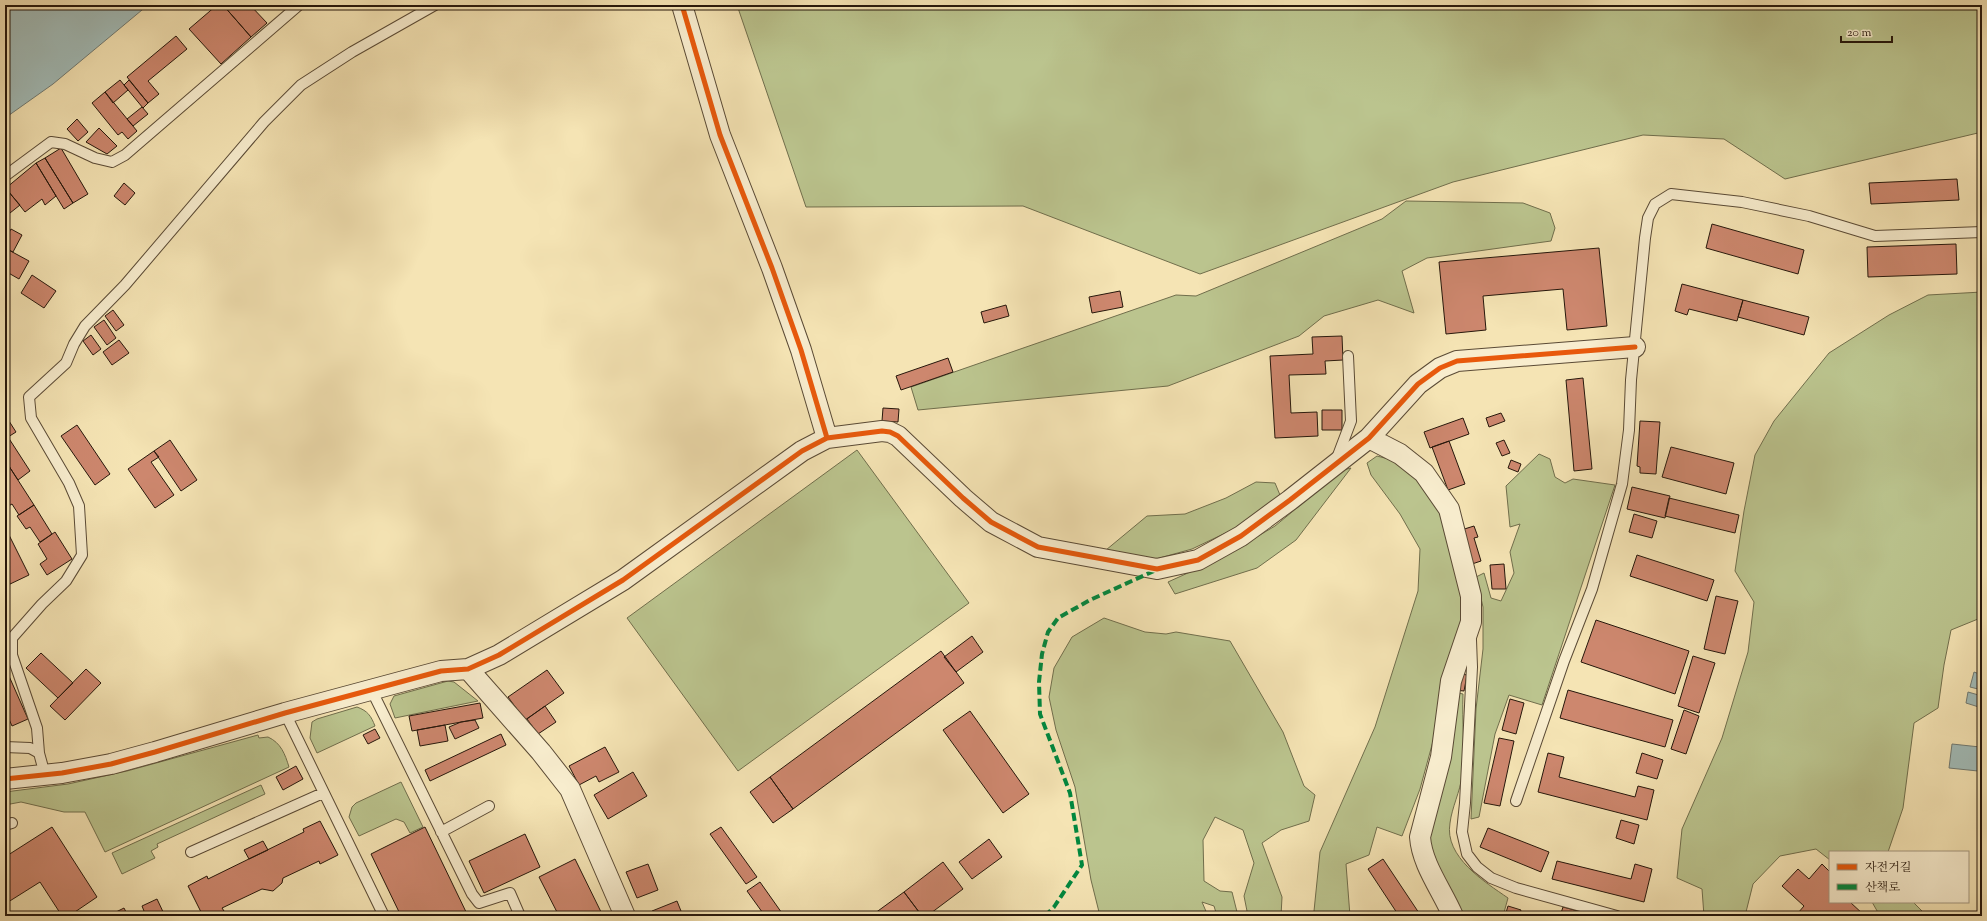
<svg xmlns="http://www.w3.org/2000/svg" width="1987" height="921" viewBox="0 0 1987 921" font-family="'Sorts Mill Goudy','Noto Serif KR',serif">
<rect width="100%" height="100%" fill="#f5e4b4"/>
<filter id="stains"><feTurbulence type="fractalNoise" baseFrequency=".005" numOctaves="4"/><feColorMatrix values="0 0 0 0 .2 0 0 0 0 .09 0 0 0 0 .02 0 0 0 .5 -.17"/></filter>
<radialGradient id="worn" r=".72"><stop offset=".6" stop-color="#630" stop-opacity="0"/><stop offset="1" stop-color="#630" stop-opacity=".3"/></radialGradient>
<path fill="#bbc48e" stroke="#706e4c" d="M737 5H1982V132L1785 179 1724 139 1643 135 1453 182 1200 274 1023 206 806 207Z
M1406 201 1523 203 1550 213 1555 228 1551 241 1427 258 1402 271 1414 313 1378 300 1324 316 1299 336 1168 386 918 410 911 387 1176 295 1196 296 1382 219Z
M1982 292V611L1978 619 1951 630 1944 665 1938 708 1914 723 1903 808 1888 852H1830V860L1816 849 1780 856 1753 884 1745 916H1704L1702 889 1677 878 1682 829 1722 738 1748 652 1754 602 1735 571 1744 511 1755 455 1774 421 1829 353 1889 315 1928 295Z
M857 450 969 603 738 771 627 618Z
M1539 454 1550 459 1555 477 1565 483 1573 479 1615 485 1542 705 1509 695 1495 734 1479 817 1471 819 1476 709 1483 649V607L1476 577 1484 573 1491 598 1501 601 1514 573 1510 552 1520 524 1510 527 1506 486Z
M1377 456 1396 461 1420 476 1445 513 1466 602 1435 734 1420 789 1402 836 1377 827 1369 855 1346 864 1350 916H1315L1314 911 1320 852 1375 727 1418 591 1420 549 1400 514 1371 475 1367 463Z
M1351 468 1296 540 1257 568 1175 594 1168 582 1223 557 1275 526 1343 470Z
M1256 482 1275 483 1280 495 1234 529 1192 549 1156 559 1106 550 1147 516 1185 514 1226 498Z
M1104 618 1145 632 1166 634 1176 632 1230 641 1283 732 1304 786 1315 795 1309 821 1281 830 1262 843 1282 897 1281 916H1248L1244 896 1254 863 1243 830 1215 817 1203 840 1204 881 1220 891 1232 892 1238 916H1217L1214 906 1202 902 1208 916H1100L1091 880 1075 787 1056 730 1049 697 1054 668 1072 637Z
M448 681 454 682 478 701 395 718 390 704 394 696Z
M1454 692 1463 694C1462 721 1465 749 1462 776 1460 792 1452 807 1450 823 1444 857 1485 882 1508 898L1503 916H1463L1428 846Z
M357 707C368 711 371 716 375 726L317 753 310 738 312 722 317 719Z
M258 735 259 738 268 737C281 743 285 754 289 767L105 852 85 812H64L21 802 5 805V792L68 784 127 771Z
M401 782 423 827 410 833 404 822 396 819 359 836 349 817 352 807 356 803Z
M261 785 265 794 157 844 158 847 151 851 155 858 122 874 112 853Z
M1872 902H1913L1927 916H1880Z"/>
<path fill="#a2bcb8" stroke="#707a73" d="M5 5H148L53 84 5 118Z
M1974 672 1982 675V690L1970 687Z
M1968 692 1982 696V708L1966 703Z
M1952 744 1980 747 1978 771 1949 768Z"/>
<path fill="#cd876e" stroke="#26170b" d="M217 5H223L251 37 221 64 189 29Z
M223 5H250L267 23 251 37Z
M176 36 187 49 148 81 159 94 148 103 127 77Z
M120 80 128 90 113 103 105 92Z
M129 80 148 103 143 108 124 85Z
M105 92 137 131 128 139 122 132 118 135 92 103Z
M142 107 148 114 133 126 127 119Z
M77 119 88 132 78 141 67 129Z
M99 128 117 146 107 154 86 142Z
M61 148 88 194 73 203 45 158Z
M45 158 73 203 64 209 36 163Z
M36 163 56 196 45 205 42 199 25 212 6 188Z
M1957 179 1959 200 1871 204 1869 183Z
M124 183 135 193 125 205 114 196Z
M5 188 20 205 5 217Z
M1712 224 1804 250 1798 274 1706 248Z
M11 229 22 235 13 252 5 248V240Z
M1956 244 1957 274 1868 277 1867 247Z
M5 248 29 261 19 279 5 271Z
M1599 248 1607 326 1567 330 1563 289 1483 296 1486 330 1446 334 1439 262Z
M32 275 56 291 44 308 21 293Z
M1682 284 1743 300 1737 321 1689 309 1687 315 1675 311Z
M1120 291 1123 307 1092 313 1089 297Z
M1743 300 1809 317 1804 335 1738 317Z
M1006 305 1009 316 984 323 981 312Z
M113 310 124 325 116 331 105 316Z
M104 320 116 338 107 345 94 327Z
M91 335 101 349 93 355 83 341Z
M1342 336 1343 360 1325 361 1326 374 1289 375 1291 413 1317 412 1318 436 1275 438 1270 356 1313 354 1312 337Z
M119 340 129 353 112 365 103 352Z
M948 358 953 372 901 390 896 376Z
M1583 378 1592 469 1574 471 1566 380Z
M883 408 899 409 898 422 882 421Z
M1322 410H1342V430H1322Z
M1501 413 1505 421 1489 427 1486 418Z
M1463 418 1469 434 1430 448 1424 432Z
M9 421 16 432 8 437 30 471 18 480 5 460V423Z
M1640 421 1660 422 1656 474 1640 473V467L1637 466Z
M77 425 110 474 95 485 61 436Z
M170 440 197 480 181 491 154 451Z
M1504 440 1510 453 1502 456 1496 443Z
M1449 441 1465 484 1448 490 1432 447Z
M1671 447 1734 463 1726 494 1662 477Z
M154 451 159 457 151 462 174 495 155 508 128 469Z
M5 460 34 505 19 515 12 504 5 508Z
M1511 460 1521 464 1518 472 1508 468Z
M1632 487 1670 496 1665 518 1627 509Z
M1669 498 1739 515 1735 533 1665 516Z
M34 505 52 534 40 542 30 527 26 529 17 516Z
M1634 514 1657 521 1652 538 1629 532Z
M1474 526 1478 537 1474 538 1481 561 1469 565 1458 531Z
M5 527 29 575 8 585 5 578Z
M55 532 72 559 47 575 40 564 47 559 38 544Z
M1637 555 1714 580 1707 601 1630 576Z
M1504 564 1506 589H1492L1490 565Z
M1716 596 1738 601 1725 654 1704 649Z
M1596 620 1689 651 1675 694 1581 662Z
M972 636 983 652 956 672 944 657Z
M941 651 964 683 793 809 770 777Z
M41 653 73 683 58 698 26 668Z
M1693 656 1715 663 1699 713 1678 706Z
M5 667 28 719 12 726 5 710Z
M86 669 101 683 65 720 50 706Z
M547 670 564 693 525 720 508 697Z
M1457 673 1467 675 1464 691 1454 690Z
M1568 690 1673 720 1665 747 1560 718Z
M1510 699 1524 703 1516 734 1502 730Z
M480 703 483 718 412 731 409 716Z
M545 706 556 722 538 734 527 719Z
M1684 710 1699 716 1686 754 1671 749Z
M970 711 1029 794 1003 813 943 730Z
M475 720 479 728 455 739 449 727 461 722Z
M445 725 448 741 420 746 417 730Z
M375 729 380 738 368 744 363 735Z
M501 734 506 745 430 781 425 770Z
M1499 738 1514 741 1500 806 1484 803Z
M605 747 619 772 599 782 596 776 579 785 569 766Z
M1548 753 1564 757 1559 777 1635 797 1638 786 1654 790 1647 820 1538 792Z
M1642 753 1663 760 1657 779 1636 773Z
M296 766 303 779 283 790 276 777Z
M633 772 647 796 608 819 594 795Z
M770 777 793 809 773 823 750 792Z
M1621 820 1639 825 1634 844 1616 838Z
M320 821 338 855 320 864 319 861 283 878 282 883 273 891 262 889 222 908 224 911 213 916H203L188 886 207 876 208 879 304 832 303 829Z
M52 827 97 897 69 916H62L40 882 5 904V857Z
M425 827 468 916H401L371 854Z
M721 827 757 877 746 884 710 834Z
M1488 828 1549 852 1541 872 1480 847Z
M525 834 540 867 484 893 469 861Z
M989 839 1002 857 972 879 959 862Z
M263 841 268 850 249 859 244 850Z
M575 859 603 916H559L539 877Z
M1383 859 1419 913 1415 916H1399L1368 869Z
M1557 861 1631 879 1635 864 1652 869 1644 902 1552 879Z
M943 862 963 889 927 916H922L904 892Z
M648 864 658 890 637 898 626 872Z
M1822 864 1830 872V902H1850L1864 915 1863 916H1802L1798 913 1804 906 1782 886 1798 869 1809 879Z
M760 882 784 916H765L747 891Z
M904 892 922 916H871Z
M157 899 165 916H146L142 906Z
M677 901 683 916H654L652 911Z
M1508 906 1521 910 1519 916H1505Z
M1563 907 1597 916H1560Z
M124 908 128 916H108Z
M734 912 736 916H723Z"/>
<g fill="none" stroke-linecap="round" stroke-linejoin="round">
<g stroke="#5a4a35" stroke-width="12">
<path id="lane" d="M5 176 51 142 65 144 95 158 112 162 125 155 299 5
M1337 458 1351 421 1348 356
M1471 640 1472 667 1465 803 1462 832 1467 854 1477 867 1491 878 1516 888 1617 916
M372 691 472 894 479 903 510 893 520 916
M285 713 384 916
M5 747 30 748 39 753 45 775
M39 753 37 728 12 655V638L42 604 66 581 82 555 79 506 69 483 31 418 29 397 66 363 74 344 85 326 125 285 264 122 301 85 352 52 435 5
M1516 801 1564 661 1592 589 1622 484 1629 430 1631 380 1645 238 1648 218 1655 204 1671 194 1742 202 1809 216 1875 236 1982 232
M5 825 12 823
M441 832 489 806
M191 852 323 793"/>
</g>
<g stroke="#5a4a35" stroke-width="22">
<path id="street" d="M682 5 720 135 772 268 801 350 827 438 882 431 890 432 898 436 963 498 991 522 1038 547 1157 569 1198 560 1241 536 1290 500 1369 438 1418 384 1440 368 1457 361 1635 347
M1369 438 1400 454 1424 473 1449 509 1471 596V622L1451 681 1441 757 1420 837C1422 865 1442 890 1453 916
M468 669 541 752 570 789 625 916
M5 779 62 773 111 764 155 752 285 713 441 671 468 669 499 655 623 580 802 451 827 438"/>
</g>
<use href="#lane" stroke="#f8edce" stroke-width="10"/>
<use href="#street" stroke="#f8edce" stroke-width="20"/>
<path stroke="#00873e" stroke-width="4" stroke-dasharray="8 4" stroke-linecap="butt" d="M1045 916 1054 907 1082 865 1070 793 1040 714 1039 682 1042 654 1048 632 1058 618 1090 600 1156 570"/>
<g stroke="#f8edce" stroke-width="8">
<path id="cycleway" d="M682 5 720 135 772 268 801 350 827 438 882 431 890 432 898 436 963 498 991 522 1038 547 1157 569 1198 560 1241 536 1290 500 1369 438 1418 384 1440 368 1457 361 1635 347
M5 779 62 773 111 764 155 752 285 713 441 671 468 669 499 655 623 580 802 451 827 438"/>
</g>
<use href="#cycleway" stroke="#e8590c" stroke-width="5"/>
</g>
<rect width="1987" height="921" fill="none" stroke="#f5e4b4" stroke-width="20"/>
<rect x="6" y="6" width="1975" height="909" fill="none" stroke="#26170b" stroke-width="2"/>
<rect x="10" y="10" width="1967" height="901" fill="none" stroke="#26170b"/>
<rect x="1829" y="851" width="140" height="52" fill="#f8edce" stroke="#a49780"/>
<rect x="1837" y="864" width="20" height="6" fill="#e8590c" stroke="#a49780"/>
<text x="1865" y="871" font-size="12" fill="#26170b">자전거길</text>
<rect x="1837" y="884" width="20" height="6" fill="#00873e" stroke="#a49780"/>
<text x="1865" y="891" font-size="12" fill="#26170b">산책로</text>
<path d="M1841 36v6h51v-6" fill="none" stroke="#26170b" stroke-width="2"/>
<text x="1847" y="36" font-size="12" fill="#26170b" stroke="#f8edce" stroke-width="3" paint-order="stroke">20 m</text>
<rect width="100%" height="100%" filter="url(#stains)"/>
<rect width="100%" height="100%" fill="url(#worn)"/>
</svg>
